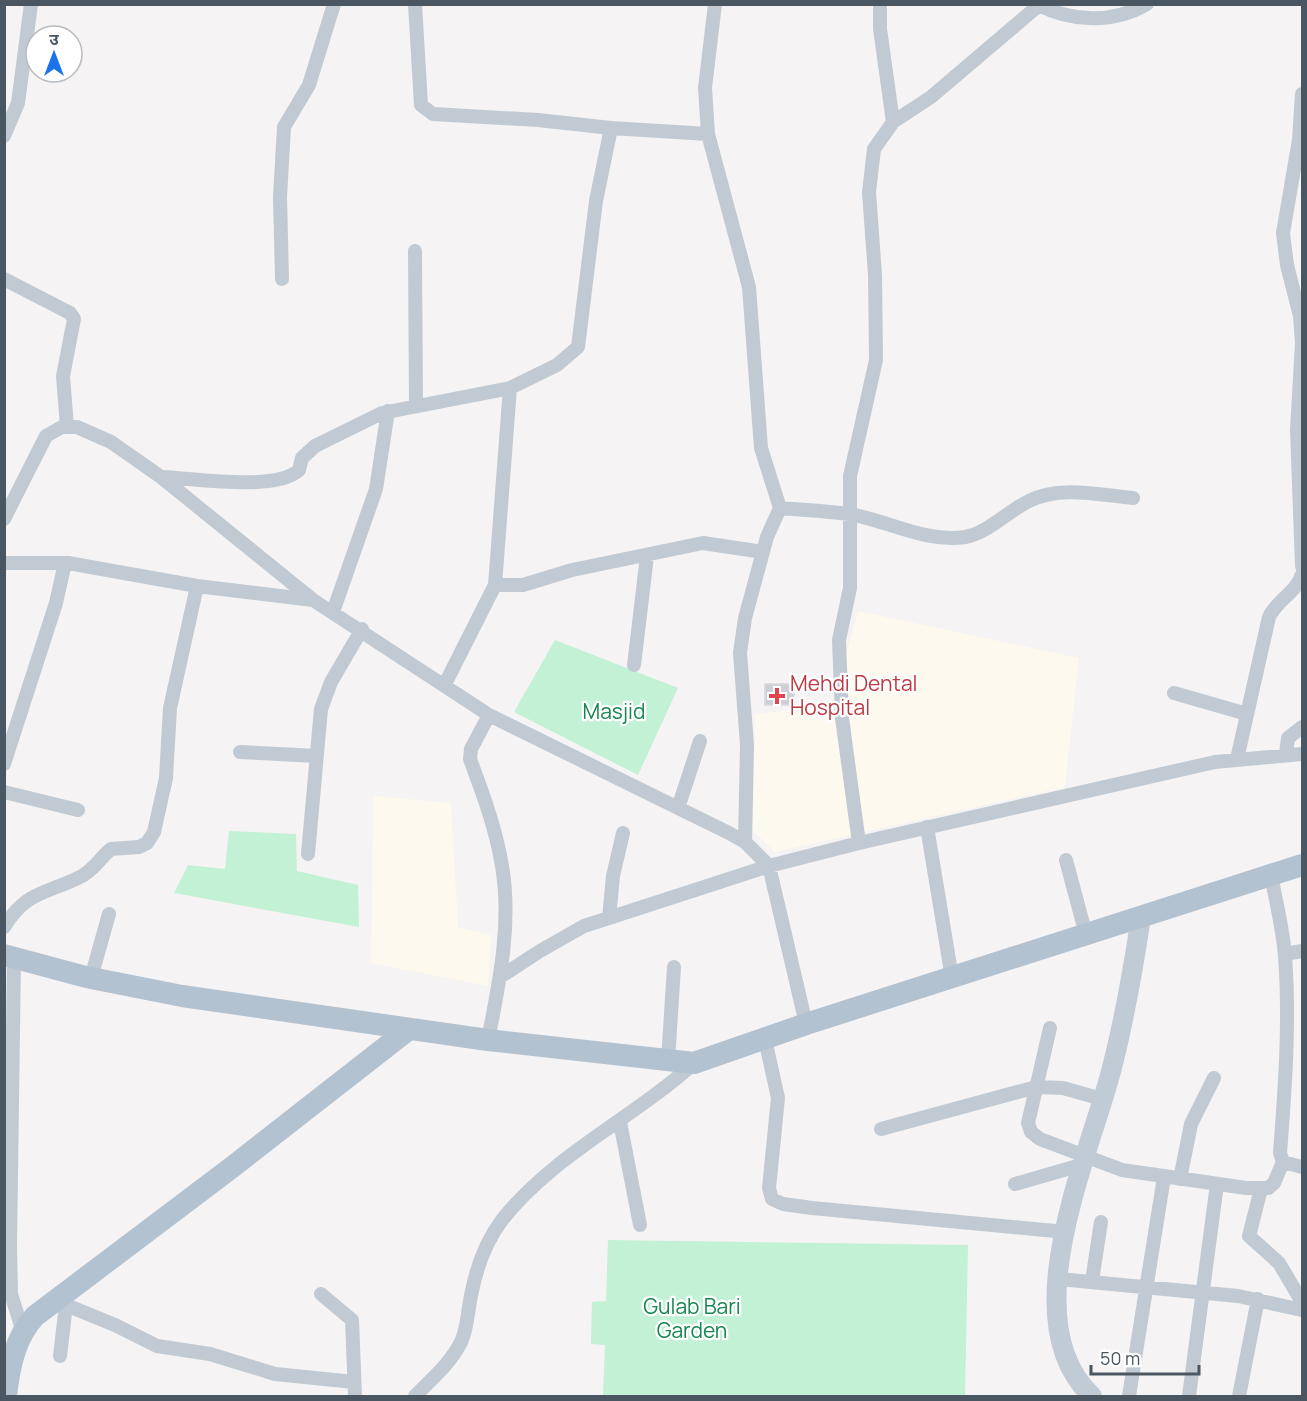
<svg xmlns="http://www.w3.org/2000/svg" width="1307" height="1401" viewBox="0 0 1307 1401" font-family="Manrope,'Noto Sans Devanagari',sans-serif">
<rect width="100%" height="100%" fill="#f5f3f3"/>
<path fill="#fdf9ef" d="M858 611 1079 658 1065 787 775 852 753 831 755 714 832 706Z
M373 796 451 803 458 927 491 935 488 986 371 963Z"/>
<path fill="#c3f1d5" d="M555 640 678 688 638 775 514 712Z
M229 831 296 834 297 871 358 885 359 927 174 893 188 865 225 869Z
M608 1240 968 1245 965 1396H603L605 1345 591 1344 592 1302 606 1301Z"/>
<path fill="#cdcfd5" stroke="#d7d9de" stroke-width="1.5" d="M765 684H794V705H765Z"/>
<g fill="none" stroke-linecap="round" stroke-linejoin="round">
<path stroke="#c1cad2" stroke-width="14" d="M415 4 421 105 433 114 538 120 611 128
M715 4 705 88 708 134 749 287 761 448 780 508
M880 4V29L893 122
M1037 4C1071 22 1113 24 1147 4
M708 134 611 128 596 201 578 347 557 365 510 388 495 585H523L572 570 703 543 763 552
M4 136 18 103 31 4
M415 251 416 406
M4 279 70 313 74 319 63 376 67 427
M282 279 280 197 284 127 309 85 334 4
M1302 343 1300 316 1287 265 1283 233 1299 140 1302 94
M1302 343 1297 430 1302 566
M161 477C193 478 276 492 299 470L302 458 315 446 382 413 510 388
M4 519 46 436 62 427H77L111 442 161 477 313 600
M4 563H68L197 586 313 600 489 715 729 833 745 842 769 866 859 843 1215 762 1302 754
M333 612 376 489 388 411
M634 665 647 556
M445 684 495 585
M1174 693 1247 714
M240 752 317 756
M1286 754 1288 738 1302 727
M1237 759 1269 617C1277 600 1297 592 1302 574
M4 764 56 603 65 563
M4 792 78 810
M678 808 700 741
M927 827 952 978
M745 842 747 745 740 653 745 618 767 537 780 508C803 510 826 511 849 514 887 520 925 543 965 537 988 533 1008 511 1029 501 1060 485 1100 495 1133 498
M859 843 842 718 839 640 850 588V476L876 360 875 275 869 192 874 149 893 122 931 97 1038 6
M308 854 321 709 331 682 362 629
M1066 860 1086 935
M1271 875C1276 902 1283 929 1285 956 1290 1022 1285 1088 1280 1153L1283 1162 1302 1167
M609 918 613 876 623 833
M4 927C26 891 46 894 80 877 93 871 100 858 111 849L139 847 147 843 154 832 166 778 170 708 197 586
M1285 954 1302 951
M14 957 10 1246 11 1294 22 1329
M500 977 540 951 584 926 769 866 806 1024
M91 978 109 914
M1050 1028 1028 1123 1031 1132 1040 1139 1122 1170 1246 1188H1268L1274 1183 1283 1162
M765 1039 778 1098 769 1188 772 1199 783 1204 812 1208 1066 1232
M488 1040C499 984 512 924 502 866 496 829 483 794 470 759L471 749 489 715
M668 1061 674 967
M620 1122 640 1225
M881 1129 1036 1087 1063 1088 1102 1099
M1180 1179 1191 1124 1214 1078
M1015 1184 1081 1165
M1261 1189 1249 1236 1279 1263 1302 1302
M1059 1279 1238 1296 1302 1310
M1092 1281 1101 1222
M321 1294 352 1320 355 1396
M56 1298 66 1305 115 1325 157 1346 210 1354 275 1374 354 1382
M60 1356 66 1305
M415 1396C431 1380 452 1362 462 1340 468 1325 468 1307 472 1291 477 1266 487 1240 502 1220 553 1155 634 1118 694 1063
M1129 1396 1164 1177
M1189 1396 1217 1184
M1239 1396 1258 1299"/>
<path stroke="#c1cbd6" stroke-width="20" d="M1092 1396C1013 1323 1087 1161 1110 1075 1124 1023 1133 970 1141 917"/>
<path stroke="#b3c2d1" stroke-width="22" d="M4 955 86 977 182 996 488 1040 694 1063 806 1024 1302 865
M6 1396C9 1368 15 1337 35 1316L231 1168 409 1029"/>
</g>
<path fill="#e0444e" stroke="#fff" stroke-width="2" d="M774 687h6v6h6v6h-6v6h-6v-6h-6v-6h6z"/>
<g text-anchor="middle" stroke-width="4.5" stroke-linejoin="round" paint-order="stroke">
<g font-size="21" fill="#be3a42" stroke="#fff" text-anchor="start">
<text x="790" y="691">Mehdi Dental<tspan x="790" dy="24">Hospital</tspan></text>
</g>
<g font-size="21" fill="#17864f" stroke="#fff">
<text x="614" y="719">Masjid</text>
<text x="692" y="1314">Gulab Bari<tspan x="692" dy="24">Garden</tspan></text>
</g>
</g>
<rect width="1307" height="1401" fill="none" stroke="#4a5661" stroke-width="12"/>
<g transform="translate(54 54)"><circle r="28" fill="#ffffff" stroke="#b7bbc0" stroke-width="1.5"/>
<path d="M0-4.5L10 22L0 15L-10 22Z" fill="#1a73e8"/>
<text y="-9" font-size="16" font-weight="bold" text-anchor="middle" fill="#4a5661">उ</text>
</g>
<path d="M1091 1365v9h108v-9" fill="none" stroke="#4a5661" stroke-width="3"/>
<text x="1100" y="1365" font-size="18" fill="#4a5661" stroke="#ffffff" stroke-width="4.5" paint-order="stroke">50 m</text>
</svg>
